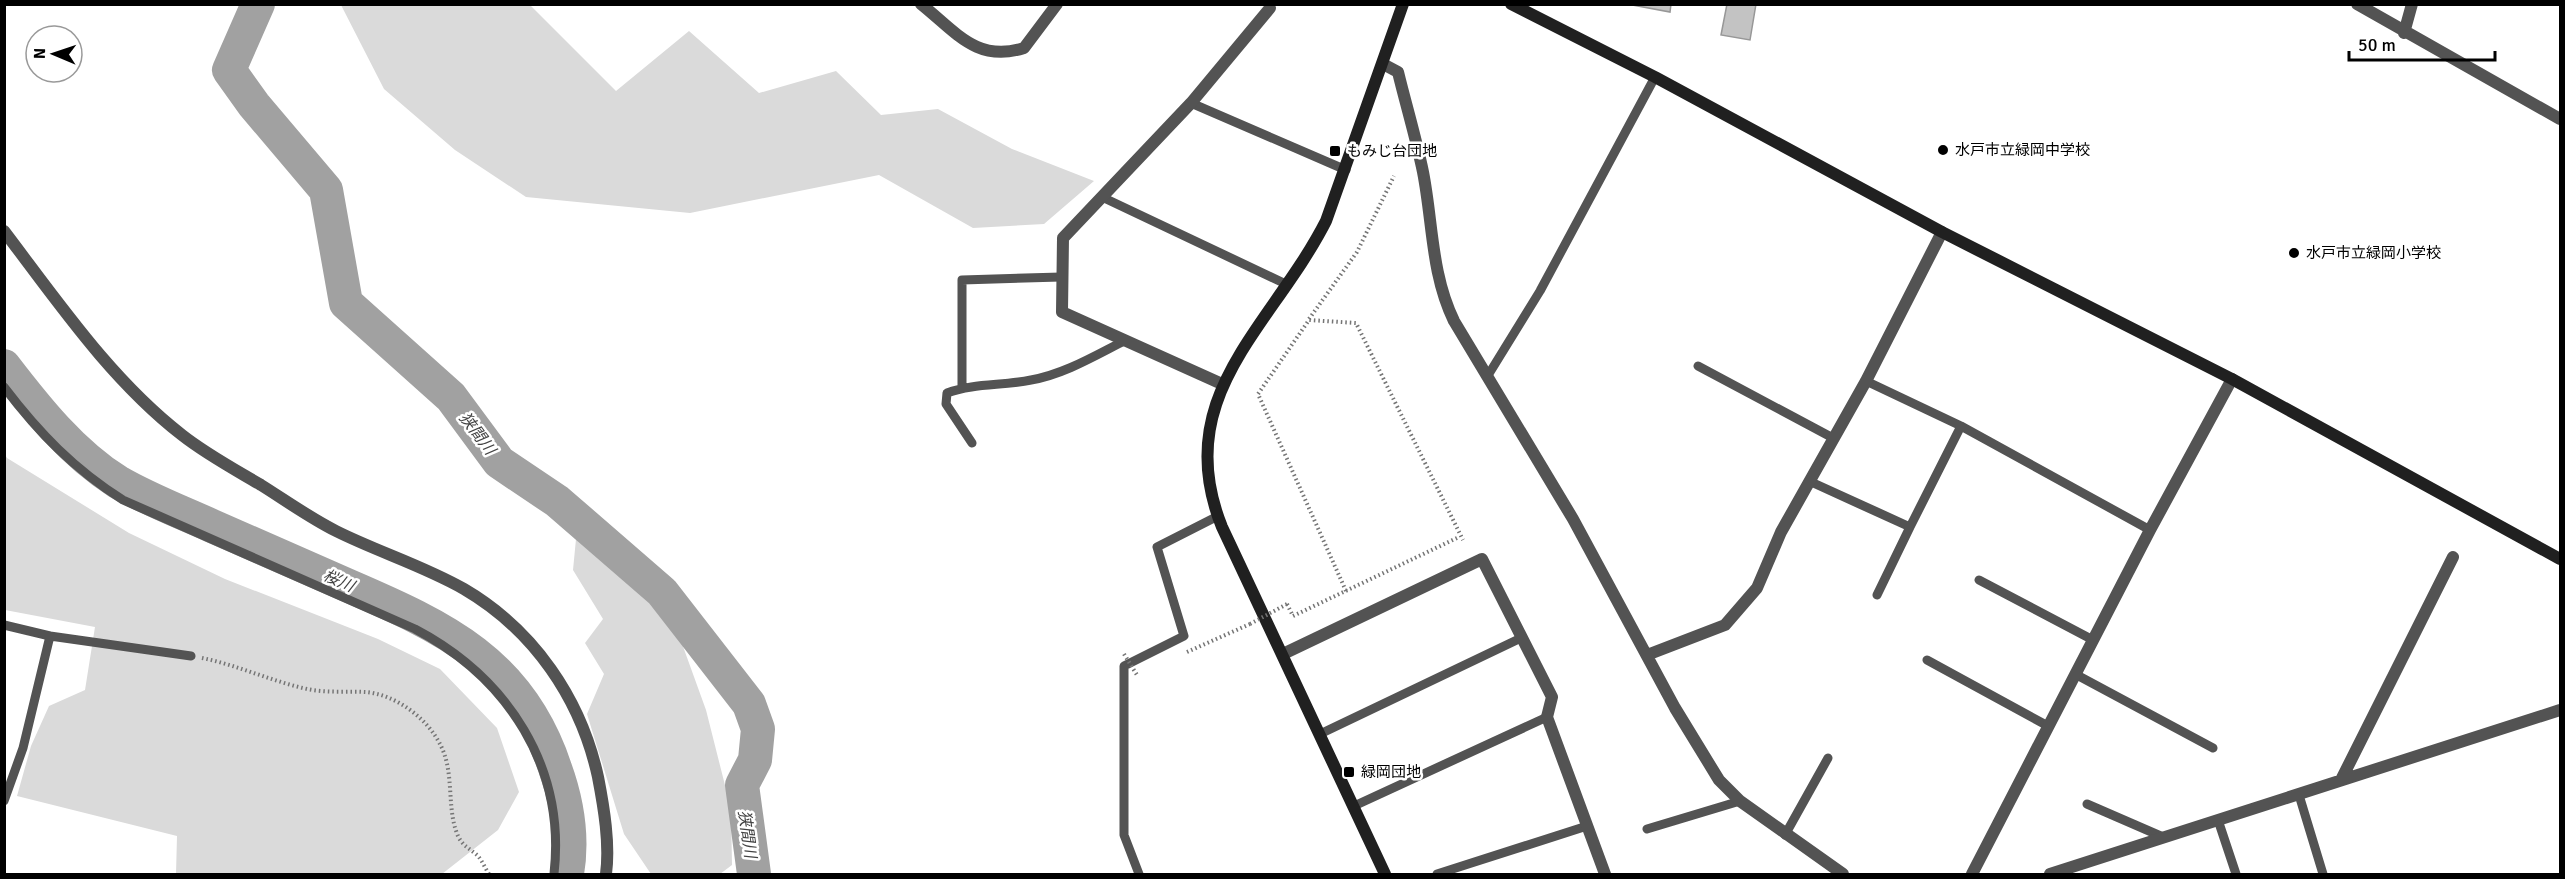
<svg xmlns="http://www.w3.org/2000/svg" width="2565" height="879" viewBox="0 0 2565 879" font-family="Signika,'Noto Sans JP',sans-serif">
<rect width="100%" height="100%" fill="#fff"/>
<path fill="#dadada" d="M341 5H530L616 91 689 31 759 93 836 71 881 115 938 109 1012 149 1094 181 1044 224 973 228 879 175 690 213 526 197 455 150 384 89Z
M4 453 7 458 129 533 225 579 378 639 440 669 497 728 519 792 498 830 442 874H176L177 836 17 796 31 746 49 706 85 690 95 627 5 610Z
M576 539 672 616 706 710 731 809 732 865 720 874H651L624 834 587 714 604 674 585 643 603 619 573 570Z"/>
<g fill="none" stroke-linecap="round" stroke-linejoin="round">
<path stroke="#a1a1a1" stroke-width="34" d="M258 4 229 70 254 105 326 190 346 303 451 397 499 462 557 501 662 592 749 704 758 729 755 760 742 785 754 874
M4 366C37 409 72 453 118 482 147 499 181 512 212 526 258 546 304 566 349 586 444 627 520 662 555 768 567 801 573 839 567 874"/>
</g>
<path fill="#c3c3c3" stroke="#979797" stroke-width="1.5" d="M1627 4H1671L1670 12Z
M1727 4H1756L1750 40 1721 35Z"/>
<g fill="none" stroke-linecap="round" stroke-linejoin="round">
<path stroke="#757575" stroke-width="4" stroke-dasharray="1.5 3" stroke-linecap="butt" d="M1309 319 1357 252 1394 176
M1346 591 1258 394 1309 320 1356 323 1463 540
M1287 604 1293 616 1459 537
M1187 652 1250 624
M202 658C237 665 271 681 307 689 326 693 347 691 366 692 397 695 428 719 441 746 455 775 446 808 458 836 462 845 470 849 477 855 482 860 485 868 489 874"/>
<path stroke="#535353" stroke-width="9" d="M1191 103 1346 170
M1102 197 1288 285
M1698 366 1833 438
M1487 377 1540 291 1655 77
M1866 381 1961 426 2150 530
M4 387C39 433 74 469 123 500L415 629C508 678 566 767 554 874
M962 388V280L1061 277
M972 443 946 404 947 393C974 383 1003 386 1031 380 1065 374 1096 355 1126 340
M1809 481 1910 527 1961 426
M1979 580 2093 640
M1877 595 1910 527
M4 625 50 636 23 748 4 801
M50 636 191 656
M1927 660 2048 726
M2075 674 2213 748
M1320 734 1521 638
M2299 795 2323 874
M2087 804 2163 837
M1354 806 1547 717
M2218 820 2236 874
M1647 829 1740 801
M1785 835 1828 758
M1139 874 1124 835V666L1184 636 1157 547 1218 516
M1437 874 1587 826"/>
<path stroke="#535353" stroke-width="12" d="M921 4C956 32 977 63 1024 48L1057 4
M2357 4 2560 119
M2404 33 2412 4
M1383 64 1398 72C1406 105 1416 138 1423 172 1433 223 1431 274 1454 321L1573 519 1675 708 1719 780 1740 801 1843 874
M4 231C58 302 111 380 182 435 206 454 234 469 261 485 285 500 310 518 336 531 378 552 424 566 464 589 534 630 581 699 598 777 604 808 610 844 606 874
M1222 384 1062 312 1063 238 1191 103 1270 8
M1283 654 1482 559 1552 697 1547 717 1605 874
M1647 655 1725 625 1757 588 1781 532 1866 381 1942 232
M2341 780 2453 557
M1972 874 2150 530 2232 379
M2050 874 2560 710"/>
<path stroke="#202020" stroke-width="12" d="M1511 4 1655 77 1942 232 2232 379 2560 559
M1385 874 1222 527C1169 396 1272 327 1326 221L1403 4"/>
<path stroke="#757575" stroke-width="4" stroke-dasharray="1.5 3" stroke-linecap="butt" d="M1250 624 1287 604
M1124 654 1137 675"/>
</g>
<g fill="#000" stroke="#fff" stroke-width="2">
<circle cx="1943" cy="150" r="6"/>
<rect x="1329" y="145" width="12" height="12" rx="3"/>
<circle cx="2294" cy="253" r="6"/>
<rect x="1343" y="766" width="12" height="12" rx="3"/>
</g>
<g text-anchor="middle" stroke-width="5" stroke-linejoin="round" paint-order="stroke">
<g font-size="15" fill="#000" stroke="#fff" text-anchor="start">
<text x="1955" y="155">水戸市立緑岡中学校</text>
<text x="1347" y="156">もみじ台団地</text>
<text x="2306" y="258">水戸市立緑岡小学校</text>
<text x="1361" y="777">緑岡団地</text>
</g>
<g font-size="16" font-style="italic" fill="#424242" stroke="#fff">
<text transform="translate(478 433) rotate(53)" y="6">狭間川</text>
<text transform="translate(339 580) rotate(24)" y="6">桜川</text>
<text transform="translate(748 834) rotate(82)" y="6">狭間川</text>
</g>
</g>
<rect width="2565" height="879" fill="none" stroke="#000000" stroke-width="12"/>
<g transform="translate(54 54) rotate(272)"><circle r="28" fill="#ffffff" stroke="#999999" stroke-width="1.5"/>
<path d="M0-4.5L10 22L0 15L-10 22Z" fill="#000000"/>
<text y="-9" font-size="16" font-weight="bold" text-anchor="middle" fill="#000000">N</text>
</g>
<path d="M2349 51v9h146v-9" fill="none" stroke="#000000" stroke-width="3"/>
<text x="2358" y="51" font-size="18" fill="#000000" stroke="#ffffff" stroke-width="4.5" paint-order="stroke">50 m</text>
</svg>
